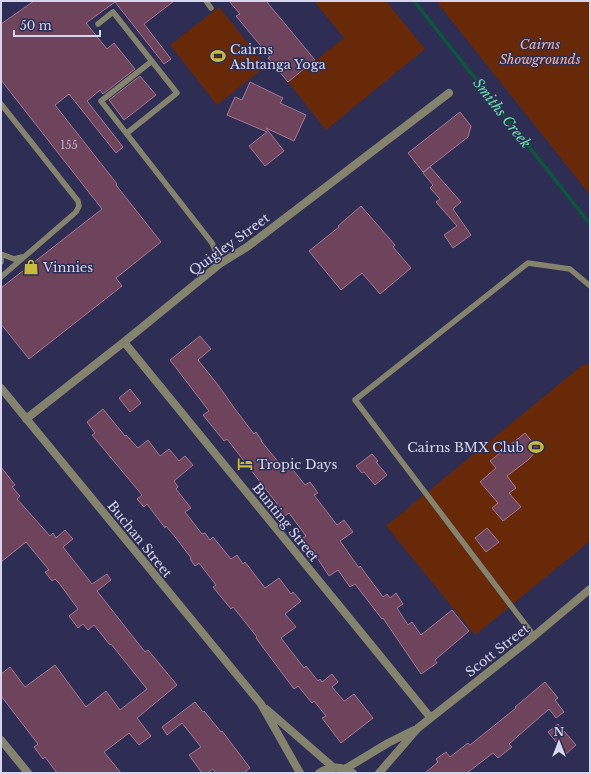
<svg xmlns="http://www.w3.org/2000/svg" width="591" height="774" viewBox="0 0 591 774" font-family="'Libre Baskerville',serif">
<rect width="100%" height="100%" fill="#2e2d53"/>
<path fill="#682909" d="M314 1H386L425 49 326 130 288 82 344 38Z
M436 1H590V195Z
M219 7 266 66 217 105 170 45Z
M590 362V541L475 635 386 526 580 367Z"/>
<g fill="none" stroke-linecap="round" stroke-linejoin="round">
<path stroke="#0c563c" stroke-width="3.5" d="M414 1 590 224"/>
</g>
<path fill="#6d445c" stroke="#a47892" d="M34 1H174L144 24 171 59 164 64 115 2 86 23 107 49 114 43 135 69 103 94 100 90 87 101 123 147 116 153 69 94 55 105 117 184 116 185 161 242 116 278 122 286 29 359 1 324V288L102 209 1 80V24Z
M229 1H266L315 60 288 82 268 58 270 57 236 16 240 14Z
M140 76 156 95 124 120 109 100Z
M250 82 283 98 280 103 306 115 294 141 266 128 284 151 265 166 249 146 267 132 227 115 235 97 242 100Z
M460 112 471 126 468 137 423 172 408 153Z
M430 167 461 202 453 209 471 235 453 248 444 235 457 226 436 202 440 199 430 188 433 185 423 173Z
M361 206 395 245 393 247 411 268 380 294 362 273 341 290 309 251 339 227 338 226Z
M200 336 211 349 198 360 218 385 235 409 254 434 256 432 262 441H261L285 470 290 466 305 485 310 482 318 493 314 495 337 525 344 520 353 532 340 541 359 568 360 566 383 597 387 594 390 598 396 593 403 604 397 608 408 625 412 622 421 635 452 610 469 631 435 660 437 663 421 674 383 618 382 619 355 584 350 587 338 570 329 576 314 553 311 556 300 540 306 536 289 513 283 517 276 506 278 505 227 439 224 441 203 415 209 411 170 360Z
M130 389 141 403 130 412 119 398Z
M103 409 125 436 126 435 138 448 148 440 160 456 169 449 179 461 185 456 193 465 174 481 178 487 176 489 191 508 185 512 202 534 205 533 210 540 213 537 231 559 237 555 243 564 245 562 265 588 279 578 291 594 293 592 301 601 285 614 296 627 281 638 304 668 306 666 318 681 320 679 322 682 332 674 338 682 332 687 344 701 354 694 373 718 341 743 322 718 326 716 314 701 312 703 298 686 294 689 256 638 257 637 233 607 231 609 213 587 216 585 199 563 195 566 190 559 191 558 176 538 166 526 165 528 147 504 144 507 137 499 142 495 92 435 95 433 87 422Z
M525 433 538 449 528 460 507 476 516 488 509 493 521 507 503 521 492 508 498 503 480 482 496 468 490 461Z
M372 454 378 461 376 462 387 475 375 485 364 472 362 473 356 466Z
M1 467 15 485 12 487 20 496 17 499 50 536 53 533 56 538 65 530 73 539 63 547 92 584 107 574 111 580 97 591 145 652 148 650 177 685 137 718 151 736 139 745 129 733 104 752 121 773H57L45 757 43 759 34 747 38 744 1 696V674L10 667 25 687 55 665 86 707 106 691 120 710 147 689 111 644 110 645 94 625 88 630 83 624 78 628 69 616 78 609 59 583 55 579 52 581 45 572 49 570 26 542 1 562Z
M487 528 499 542 486 552 475 538Z
M545 682 558 698 555 700 564 712 556 718 549 709 509 744 512 747 498 758 493 753 467 773H425L438 762 436 759 446 752 450 757 468 743 470 745 516 708 515 707Z
M195 702 203 712 204 711 221 732 222 731 250 768 244 773H216L213 769 207 773H202L189 755 201 747 182 723 167 735 162 727Z
M558 724 576 745 566 754 548 732Z"/>
<g fill="none" stroke-linecap="round" stroke-linejoin="round">
<path stroke="#84836e" stroke-width="5.5" d="M206 1 211 8
M98 24 113 12 177 93 127 133
M152 61 101 101 212 243 221 263
M1 104 78 201 79 206 76 212 1 277
M1 254 14 259 22 257
M1 259V262
M534 636 355 400 528 263 570 269 590 286"/>
<path stroke="#84836e" stroke-width="8" d="M124 342 430 717
M1 388 261 704 300 773
M26 419 124 342 221 263 247 247 449 93
M266 709 334 768
M1 740 28 773
M345 769 388 743 414 730
M319 773C330 766 342 766 353 773
M379 773 418 728 534 636 590 589"/>
</g>
<defs>
<g id="stadium-bare" transform="scale(1.2)"><path d="M0-5a6.5 5 0 1 0 0 10a6.5 5 0 1 0 0-10ZM-3.5-1.8h7v3.6h-7Z" fill="#c8bb3b" stroke="#2e2d53" stroke-width="2.5" paint-order="stroke"/></g>
<g id="shop-bare" transform="scale(1.2)"><path d="M-5-2.5h2.3a2.7 3.5 0 0 1 5.4 0H5L5.5 6h-11ZM-1.5-2.5h3a1.5 2.3 0 0 0-3 0Z" fill="#c8bb3b" stroke="#2e2d53" stroke-width="2.5" paint-order="stroke"/></g>
<g id="hotel-bare" transform="scale(1.2)"><path d="M-6-4.5h1.5V1H6V5H4.5V3h-9V5H-6ZM-4 0a1.8 1.8 0 1 1 3.6 0ZM.5 0V-2.5h3Q6-2.5 6 0Z" fill="#c8bb3b" stroke="#2e2d53" stroke-width="2.5" paint-order="stroke"/></g>
</defs>
<g fill-rule="evenodd">
<use href="#stadium-bare" x="218" y="56"/>
<use href="#shop-bare" x="31" y="267"/>
<use href="#stadium-bare" x="536" y="447"/>
<use href="#hotel-bare" x="245" y="464"/>
</g>
<g text-anchor="middle" stroke-width="3" stroke-linejoin="round" paint-order="stroke">
<g font-size="11" fill="#bcb2ca">
<text x="69" y="149">155</text>
</g>
<g font-size="13" font-style="italic" fill="#f2b59c" stroke="#2e2d53">
<text x="540" y="49">Cairns<tspan x="540" dy="15">Showgrounds</tspan></text>
</g>
<g font-size="13" fill="#d6d7ef" stroke="#2e2d53" text-anchor="start">
<text x="230" y="54">Cairns<tspan x="230" dy="15">Ashtanga Yoga</tspan></text>
<text x="43" y="272">Vinnies</text>
<text x="524" y="452" text-anchor="end">Cairns BMX Club</text>
<text x="257" y="469">Tropic Days</text>
</g>
<g font-size="13" fill="#d6d7ef" stroke="#2e2d53">
<text transform="translate(229 244) rotate(-36)" y="5">Quigley Street</text>
<text transform="translate(286 522) rotate(51)" y="5">Bunting Street</text>
<text transform="translate(140 539) rotate(51)" y="5">Buchan Street</text>
<text transform="translate(497 650) rotate(-38)" y="5">Scott Street</text>
</g>
<g font-size="14" font-style="italic" fill="#67e1ad" stroke="#2e2d53">
<text transform="translate(502 113) rotate(52)" y="5">Smiths Creek</text>
</g>
</g>
<rect width="591" height="774" fill="none" stroke="#d6d7ef" stroke-width="4"/>
<g transform="translate(559 742)" stroke="#2e2d53" stroke-width="3" paint-order="stroke">
<path d="M0-3L7 15L0 10L-7 15Z" fill="#d6d7ef"/>
<text y="-6" font-size="11" font-weight="bold" text-anchor="middle" fill="#d6d7ef">N</text>
</g>
<path d="M14 30v6h86v-6" fill="none" stroke="#d6d7ef" stroke-width="2"/>
<text x="20" y="30" font-size="12" fill="#d6d7ef" stroke="#2e2d53" stroke-width="3" paint-order="stroke">50 m</text>
</svg>
